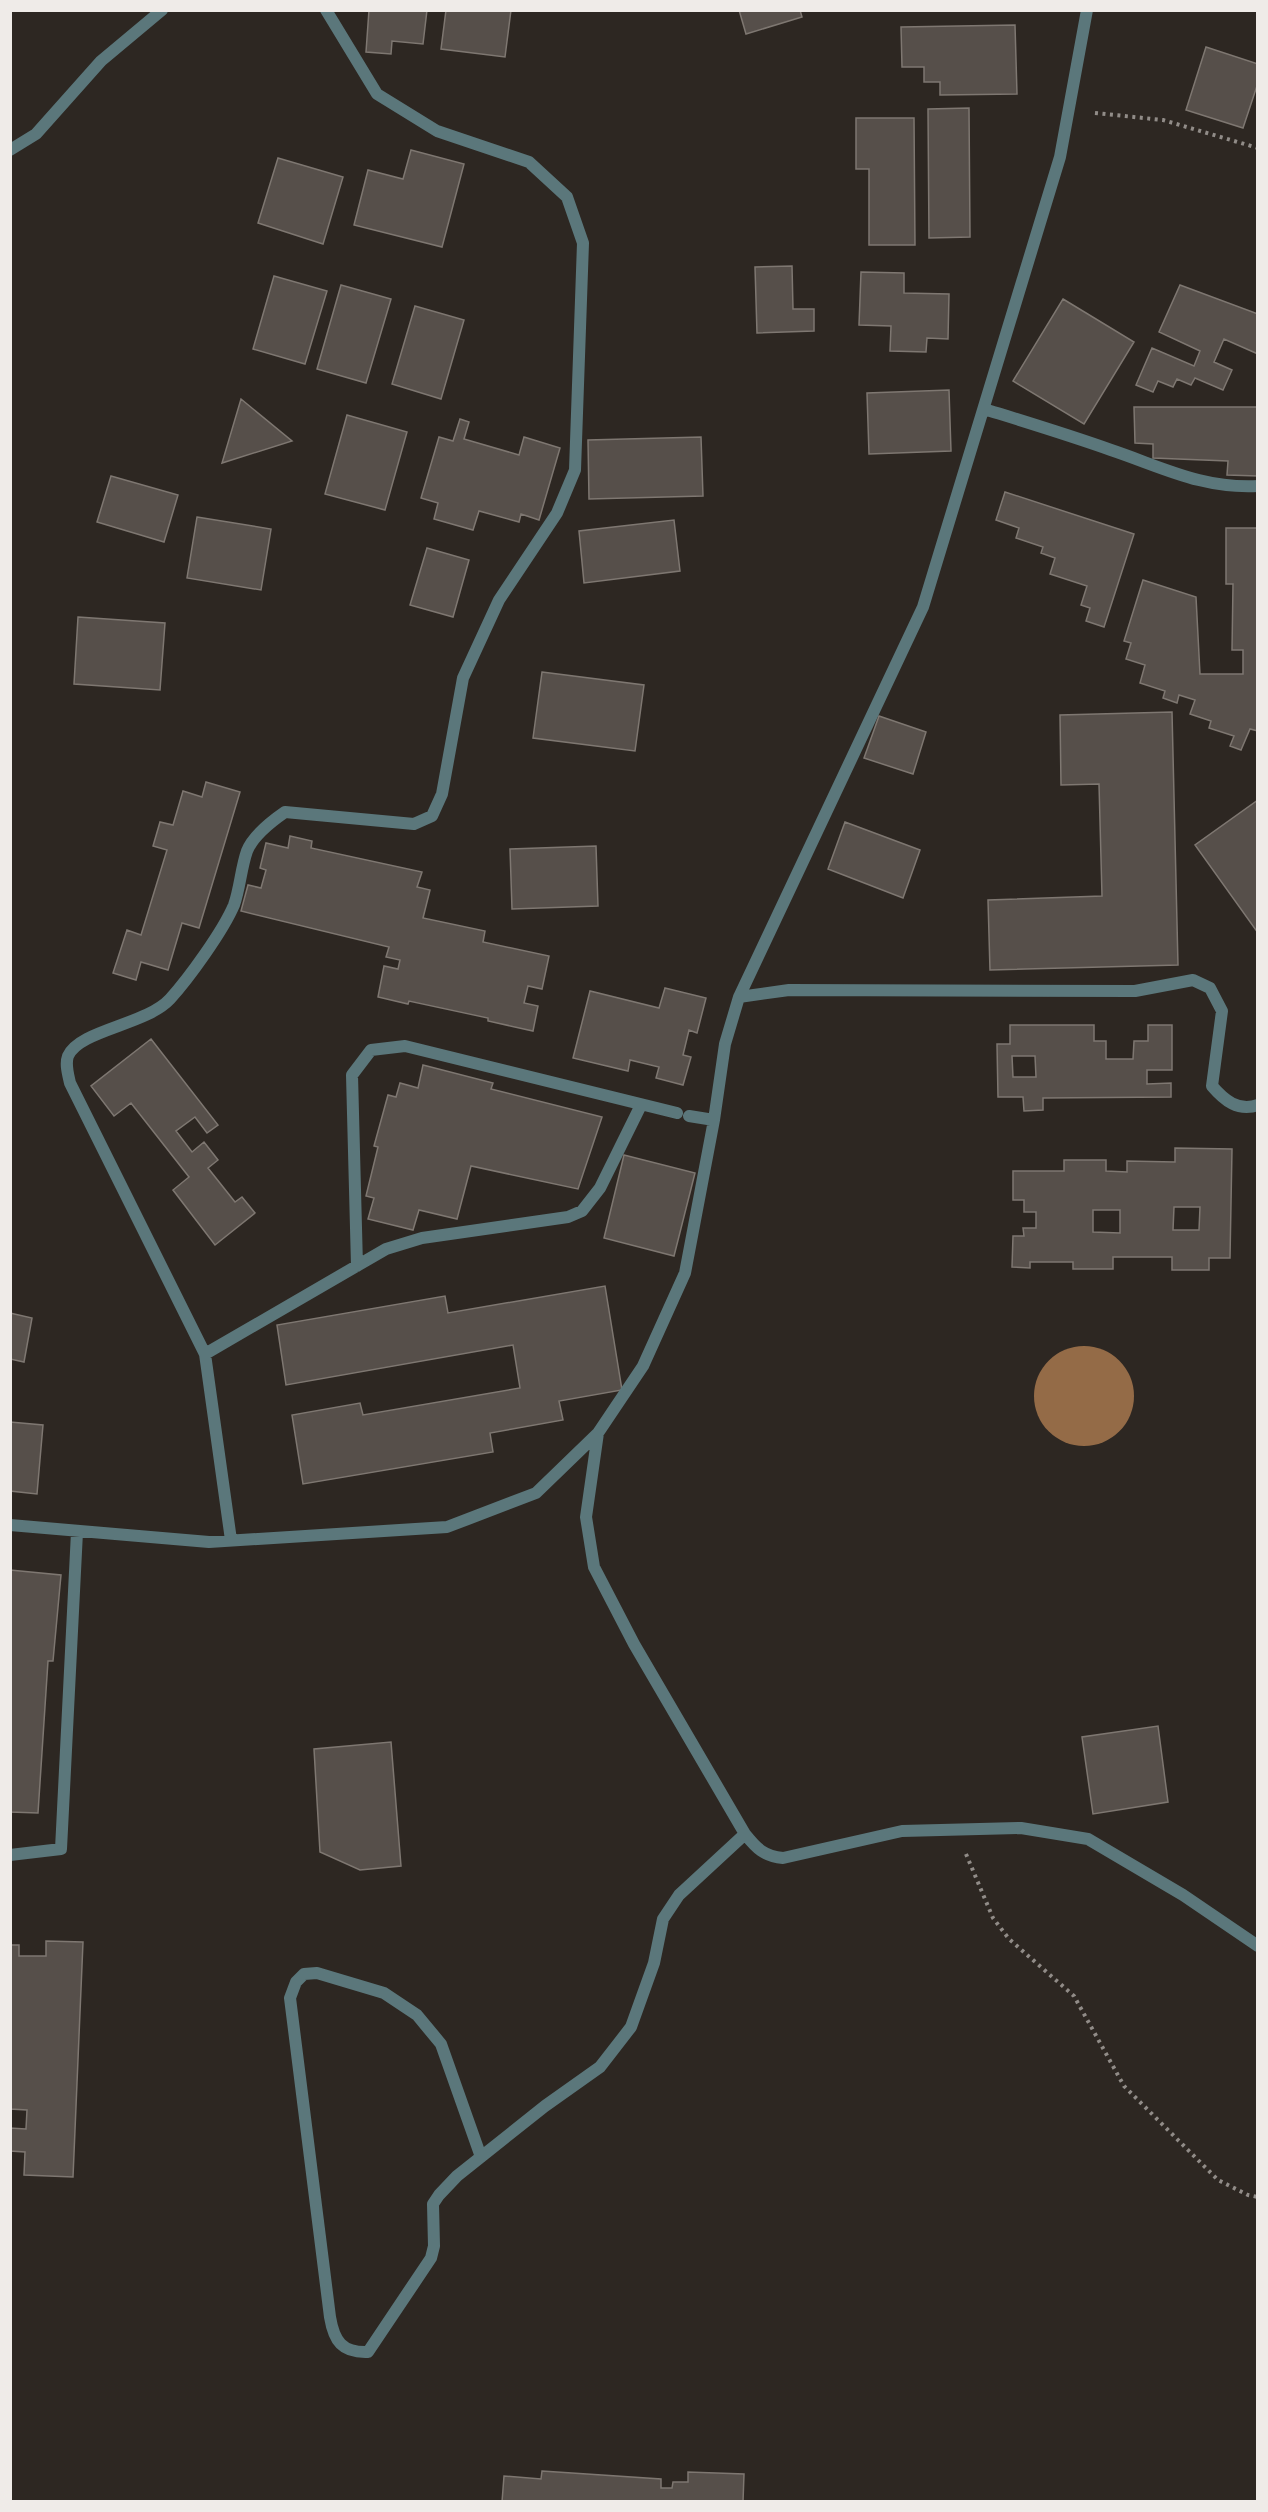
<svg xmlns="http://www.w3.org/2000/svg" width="1268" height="2512" viewBox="0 0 1268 2512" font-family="Karla,sans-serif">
<rect width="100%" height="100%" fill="#2d2722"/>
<path fill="#946b47" d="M1034 1396a50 50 0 1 1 100 0a50 50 0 1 1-100 0Z"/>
<path fill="#564f4a" stroke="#7e7771" stroke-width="1.5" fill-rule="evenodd" d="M369 10H427L423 44 392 41 391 54 366 52Z
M446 10H511L505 57 441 49Z
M739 10H800L802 17 746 34Z
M1015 25 1017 94 940 95V82H924V67H902L901 27Z
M1206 47 1258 64V83L1243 128 1186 110Z
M969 108 970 237 929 238 928 109Z
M856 118H914L915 245H869V169H856Z
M411 150 464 164 442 247 354 225 368 170 403 179Z
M278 158 343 177 323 244 258 223Z
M792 266 793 309H814V331L757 333 755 267Z
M861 272 904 273V293L949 294 948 339 927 338 926 352 890 351 891 326 859 325Z
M274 276 327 291 305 364 253 349Z
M341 285 391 299 366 383 317 369Z
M1180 285 1258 314V354L1224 339 1214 362 1232 370 1223 390 1195 378 1191 385 1177 379 1173 387 1158 381 1153 392 1136 385 1152 348 1194 366 1200 351 1159 332Z
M1063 299 1134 342 1084 424 1013 381Z
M415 306 464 320 441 399 392 384Z
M949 390 951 451 869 454 867 393Z
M241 399 292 441 222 463Z
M1134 407H1258V476L1227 475 1228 461 1153 458V444L1135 443Z
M347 415 407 432 385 510 325 494Z
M460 419 469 422 464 439 519 455 524 437 560 448 539 520 521 514 519 522 479 511 473 530 434 519 438 503 421 498 439 437 453 441Z
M701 437 703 496 589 499 588 440Z
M111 476 178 495 164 542 97 522Z
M1005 492 1134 534 1104 627 1086 621 1090 608 1081 605 1087 586 1050 574 1055 558 1041 553 1043 547 1016 538 1019 528 996 520Z
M197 517 271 529 261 590 187 578Z
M674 520 680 571 584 583 579 531Z
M1226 528H1258V731L1250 729 1241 750 1230 746 1234 736 1209 728 1211 721 1190 714 1195 700 1179 695 1177 703 1163 698 1165 691 1140 683 1145 665 1126 659 1131 643 1124 641 1143 580 1196 597 1200 674H1243V650H1232L1233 584H1226Z
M427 548 469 560 453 617 410 605Z
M78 617 165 623 160 690 74 684Z
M542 672 644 685 635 751 533 738Z
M1172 712 1178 965 990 970 988 900 1102 896 1099 784 1061 785 1060 715Z
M879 716 926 732 913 774 864 758Z
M206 782 240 792 199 928 182 923 168 970 141 962 136 980 113 973 127 930 141 935 167 850 153 846 160 822 173 825 183 791 202 797Z
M1258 800V933L1195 845Z
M845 822 920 850 903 898 828 869Z
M290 836 312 841 311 848 422 872 417 887 430 890 423 918 485 931 483 942 549 956 542 989 528 986 524 1003 538 1006 533 1031 488 1021V1018L409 1001 408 1004 378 997 384 966 398 969 400 960 386 957 389 947 241 911 248 885 261 888 266 870 260 868 266 843 288 848Z
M596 846 598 906 512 909 510 849Z
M665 988 706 998 697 1033 689 1030 683 1055 691 1057 683 1085 656 1078 659 1067 630 1060 628 1071 573 1058 590 991 659 1008Z
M1010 1025H1094V1041H1106V1059H1133L1134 1041H1148V1025H1172V1070H1147V1084L1171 1083V1097L1043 1098V1110L1024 1111 1023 1097H998L997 1044H1010ZM1012 1056H1035L1036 1077H1013Z
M151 1039 218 1125 207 1133 195 1117 176 1131 192 1152 204 1142 218 1160 208 1168 235 1202 242 1197 255 1213 215 1245 173 1190 189 1177 131 1103 114 1116 91 1086Z
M423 1065 493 1083 491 1089 602 1117 578 1189 471 1166 457 1219 419 1210 413 1230 368 1219 374 1198 366 1196 378 1147 374 1146 388 1095 396 1097 400 1083 418 1088Z
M1175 1148 1232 1149 1230 1258H1209V1270H1172V1257H1113V1269H1073V1262H1030V1268L1012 1267 1013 1236H1024L1023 1228H1036V1212H1024V1200H1013V1171H1064V1160H1106V1171L1127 1172V1161L1175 1162ZM1174 1207H1200L1199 1230H1173ZM1093 1210H1120V1233L1093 1232Z
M624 1155 695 1173 674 1256 604 1238Z
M605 1286 622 1390 559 1401 563 1420 490 1433 493 1452 303 1484 292 1415 360 1403 363 1415 520 1388 513 1345 286 1385 277 1325 445 1296 448 1313Z
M10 1313 32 1318 24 1362 10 1359Z
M10 1422 43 1425 37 1494 10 1491Z
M10 1570 61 1575 53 1661H48L38 1813 10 1812Z
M1158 1726 1168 1802 1093 1814 1082 1737Z
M391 1742 401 1866 360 1870 320 1852 314 1749Z
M46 1941 83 1942 73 2177 24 2175 25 2152 10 2151V2128L26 2129 27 2110 10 2109V1945H19V1956H46Z
M542 2471 661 2479V2488H672L673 2482H688V2472L744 2474 743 2502H502L504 2476 541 2479Z"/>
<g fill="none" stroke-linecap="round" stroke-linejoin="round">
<path stroke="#918c88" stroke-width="4" stroke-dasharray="3 4.5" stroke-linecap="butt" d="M1095 113 1163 120 1258 148
M966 1854 993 1918 1009 1939 1074 1996 1124 2086 1218 2180 1248 2195 1258 2197"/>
<path stroke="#5b777b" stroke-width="12" d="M10 150 36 134 101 61 162 10
M984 409C1026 422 1069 435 1111 450 1162 467 1202 489 1258 486
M739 997 923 607 1060 157 1087 10
M689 1116 714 1120
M357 1266 352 1075 371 1050 405 1046 677 1113
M205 1354 386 1249 422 1238 568 1217 582 1211 600 1188 641 1105
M598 1433 586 1517 594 1567 634 1644 745 1834C757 1849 764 1856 783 1858L902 1831 1021 1828 1088 1839 1183 1895 1258 1946
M10 1525 209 1542 447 1527 536 1493 598 1433 643 1366 685 1273 714 1120 725 1044 739 997 789 990 1135 991 1193 980 1210 988 1222 1011 1212 1086C1224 1100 1238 1112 1258 1105
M231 1540 205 1354 70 1083C68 1074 65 1064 68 1056 79 1030 146 1025 170 999 189 978 223 931 234 905 240 888 241 868 247 851 253 836 272 821 285 812L414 824 432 816 442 794 463 678 499 600 557 513 575 470 583 243 567 197 529 162 437 131 377 94 326 10
M10 1855 61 1849 77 1532
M481 2157 441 2044 417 2015 384 1993 317 1973 304 1974 296 1982 290 1998 330 2317C334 2341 342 2353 368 2352L431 2258 434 2246 433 2204 439 2195 457 2176 545 2106 600 2067 631 2027 654 1963 663 1919 679 1895 745 1834"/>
</g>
<rect width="1268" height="2512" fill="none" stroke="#efebe8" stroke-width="24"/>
</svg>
